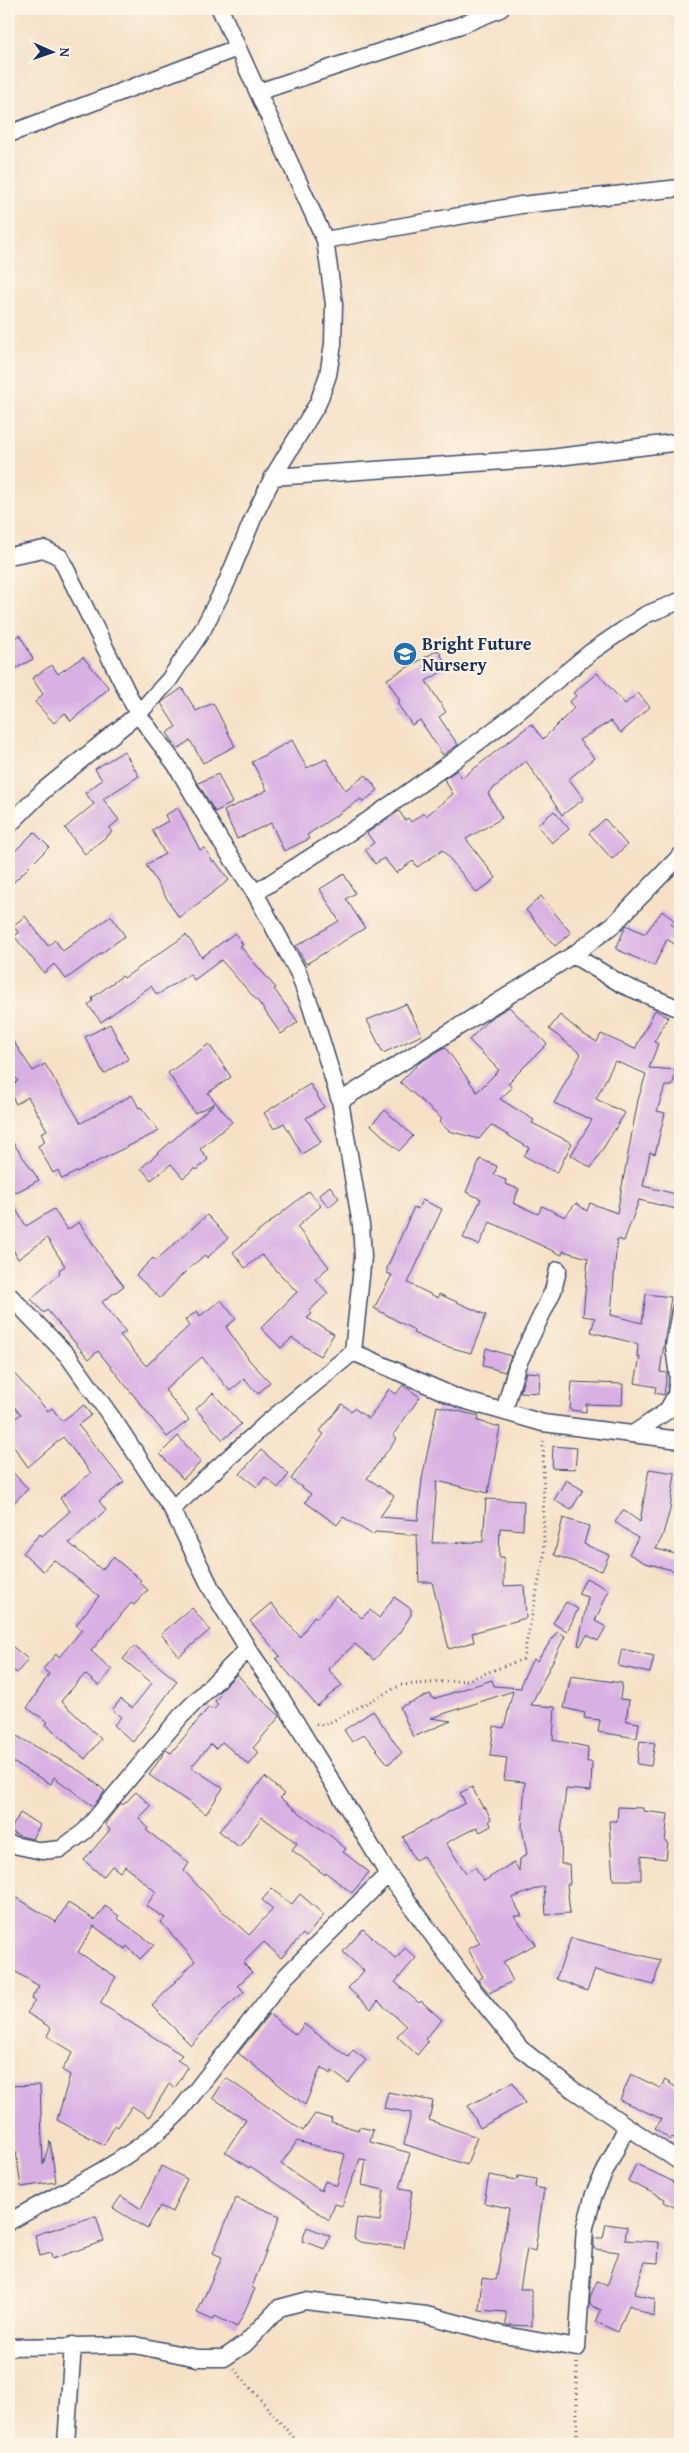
<svg xmlns="http://www.w3.org/2000/svg" width="689" height="2453" viewBox="0 0 689 2453" font-family="'Gentium Book Plus',serif">
<rect width="100%" height="100%" fill="#fcf5e5"/>
<filter id="ink" filterUnits="userSpaceOnUse"><feTurbulence type="fractalNoise" baseFrequency=".02" numOctaves="2"/><feDisplacementMap in="SourceGraphic" scale="10" xChannelSelector="R" yChannelSelector="G"/><feConvolveMatrix kernelMatrix="1 2 1 2 8 2 1 2 1" color-interpolation-filters="sRGB"/></filter>
<filter id="wash" filterUnits="userSpaceOnUse"><feTurbulence type="fractalNoise" baseFrequency=".0096" numOctaves="4" result="noise"/><feDisplacementMap in="SourceGraphic" scale="20" xChannelSelector="R" yChannelSelector="G"/><feGaussianBlur stdDeviation="1.12" result="paint"/><feColorMatrix in="noise" values="0 0 0 0 0 0 0 0 0 0 0 0 0 0 0 0 0 1.4 0 .05"/><feComposite in="paint" operator="in"/></filter>
<g filter="url(#wash)">
<rect width="100%" height="100%" fill="#f6e1c7"/>
<g id="blocks">
<path fill="#d8b0e4" fill-rule="evenodd" d="M20 635 33 659 9 672V641Z
M438 650 448 668 426 681 446 712 439 717 458 745 443 755 420 720 412 725 397 703 400 701 387 679Z
M83 657 109 688 71 721 65 713 54 723 35 702 43 694 32 678 52 665 58 674Z
M597 673 625 704 638 693 650 707 621 733 611 721 579 740 594 758 569 779 584 799 562 815 526 761 488 793 502 818 466 839 496 878 477 893 443 850 417 867 413 861 396 873 384 858 375 864 365 849 374 843 367 833 399 811 405 820 408 818 411 822 423 813 426 816 453 794 444 779 457 770 462 778 531 724 543 739 574 708 569 702 576 696 573 693Z
M182 688 196 711 213 703 235 746 203 763 190 740 178 749 167 733 176 727 161 703Z
M292 740 307 768 326 759 345 790 366 775 378 790 363 802 361 799 307 835 309 839 284 851 271 823 237 839 224 811 267 790 252 762Z
M124 751 139 776 103 799 119 820 109 828 112 832 85 854 65 828 94 804 85 793 102 780 95 769Z
M218 774 232 803 215 812 198 783Z
M178 808 200 850 205 848 213 862 215 861 229 880 179 918 146 865 165 854 152 830 168 821 165 815Z
M554 811 569 829 552 843 537 825Z
M605 819 627 845 612 859 589 833Z
M34 832 49 847 9 887V857Z
M344 874 355 893 346 899 365 928 306 964 296 946 339 921 320 889Z
M541 896 571 933 555 946 526 910Z
M662 911 674 920 671 924 680 930V948L667 939 654 966 616 949 626 925 645 934Z
M25 916 48 946 55 940 63 951 111 916 125 936 66 979 54 964 44 973 14 936 19 933 13 926Z
M235 933 243 945 240 946 276 988 274 989 298 1022 281 1034 260 1004 221 960 194 980 190 974 157 995 151 986 101 1022 88 1005 93 1001 92 998 122 976 124 978 186 935 202 957Z
M406 1004 422 1035 383 1053 367 1020Z
M509 1007 547 1044 508 1083 512 1088 500 1099 534 1120 532 1123 572 1143 557 1173 524 1156 529 1148 491 1125 479 1139 449 1131 439 1122 442 1119 400 1082 418 1064 445 1047 477 1092 499 1070 469 1040 489 1019Z
M655 1010 668 1017 654 1042 658 1044 649 1068 677 1070 672 1086H665L657 1111 665 1113 655 1154 650 1152 643 1186 680 1195V1210L639 1200 624 1241 617 1239 611 1315 642 1323 646 1294 671 1297 660 1372 667 1373 664 1395 655 1393 656 1387 635 1383 640 1357H637L638 1344 591 1332 595 1318 583 1316 588 1258 563 1251 562 1255 490 1222 479 1245 463 1238 481 1199 466 1192 480 1159 497 1166 494 1175 506 1180 505 1184 519 1189 513 1203 538 1214 542 1206 565 1217 576 1203 587 1211 590 1203 617 1213 638 1100 646 1074 615 1061 596 1099 625 1113 591 1168 571 1155 592 1120 554 1103 581 1054 549 1029 560 1015 583 1034 597 1042 601 1034 635 1049Z
M110 1024 128 1059 104 1074 85 1037Z
M9 1035 33 1071 45 1064 81 1123 132 1095 139 1108 141 1107 159 1131 62 1179 58 1170 53 1173 38 1146 45 1142 41 1133 47 1130 28 1097 16 1104 9 1090V1086L18 1081 9 1067Z
M209 1044 231 1077 208 1093 232 1122 200 1149 208 1159 197 1170 195 1168 183 1178 171 1164 151 1180 141 1168 215 1103 195 1113 168 1073Z
M310 1084 324 1107 306 1118 321 1142 302 1154 284 1123 274 1129 264 1113Z
M385 1110 413 1136 399 1151 371 1125Z
M9 1137 39 1180 9 1196Z
M330 1186 339 1198 329 1207 319 1195Z
M309 1191 321 1206 297 1227 329 1267 315 1279 328 1293 309 1311 312 1314 307 1318 334 1334 320 1356 292 1338 281 1348 261 1328 297 1292 262 1255 245 1268 233 1252Z
M9 1198 26 1226 54 1209 67 1230 79 1222 102 1258 124 1286 102 1302 126 1332 120 1335 146 1366 189 1326 185 1320 197 1311 200 1316 221 1300 236 1319 226 1327 250 1361 270 1382 258 1394 244 1379 230 1391 202 1357 165 1390 189 1420 167 1437 98 1351 89 1359 47 1310 44 1313 31 1299 60 1273 59 1270 65 1266 47 1238 18 1259 9 1242Z
M422 1200 442 1209 408 1283 438 1298 439 1294 486 1315 471 1353 438 1344 413 1333 414 1330 374 1308 392 1275 387 1273V1268L405 1227 414 1207 418 1209Z
M207 1215 228 1238 207 1258 205 1255 187 1270 160 1298 136 1275 153 1258 155 1261Z
M486 1348 511 1356 505 1372 483 1366Z
M9 1368 48 1411 52 1408 62 1421 84 1405 91 1415 78 1425 124 1482 99 1501 106 1510 69 1543 102 1570 113 1557 141 1580 139 1582 148 1590 134 1605 131 1603 91 1651 112 1670 99 1686 85 1674 61 1701 101 1739 85 1759 46 1724 48 1722 27 1708 49 1674 43 1669 56 1654 59 1657 82 1630 76 1625 99 1596 54 1560 43 1571 23 1553 40 1534 42 1536 70 1511 60 1498 91 1473 63 1437 28 1467 9 1440V1423L21 1414 9 1401Z
M526 1372 540 1373 539 1393 520 1392Z
M572 1382 623 1384 622 1405 586 1404V1412L570 1410Z
M403 1385 420 1397 393 1435 397 1438 367 1478 394 1496 380 1517 418 1520 422 1479 437 1406 479 1416 478 1421 500 1427 488 1493 437 1481 432 1543 483 1542 486 1499 524 1501 523 1530 500 1528 499 1557H504V1586L524 1585 526 1618 472 1633 474 1642 449 1649 432 1582H419L417 1535 375 1532 373 1535 343 1517 337 1525 305 1502 311 1494 291 1479 324 1434 320 1431 342 1404 351 1411 354 1408 369 1419 389 1389 396 1394Z
M213 1393 241 1424 223 1440 196 1409Z
M178 1436 201 1462 183 1479 160 1454Z
M553 1446 577 1448 575 1469 552 1468Z
M261 1450 289 1474 278 1488 265 1477 257 1487 240 1474Z
M9 1468 28 1489 9 1507Z
M649 1469 675 1473 670 1510 662 1537 656 1549 680 1555V1572L645 1563 629 1554 638 1538 615 1522 623 1510 640 1522Z
M566 1480 583 1490 571 1510 554 1500Z
M563 1518 589 1526 584 1544 609 1555 602 1571 554 1555Z
M586 1578 609 1590 595 1621 606 1627 598 1641 587 1635 580 1646 578 1645 588 1597 578 1594Z
M336 1596 362 1618 370 1610 379 1618 394 1597 411 1609V1615L399 1633 374 1660 355 1644 328 1669 342 1685 317 1706 276 1659 280 1656 250 1621 271 1603 300 1637 314 1616 317 1618Z
M566 1602 578 1609 567 1632 553 1623Z
M192 1608 210 1630 179 1656 161 1634Z
M557 1632 565 1636 531 1705 555 1707 553 1740 588 1747 587 1762H592L591 1791 566 1789 561 1833H562L561 1864H569L570 1884H567L570 1913 546 1915 544 1886 512 1898 522 1916H514L536 1944 503 1962 513 1981 489 1993 478 1980 483 1977 468 1949 480 1943 423 1856 415 1860 403 1837 465 1803 460 1793 472 1787 483 1808 485 1807 491 1819 489 1820 491 1826 480 1832 477 1827 446 1843 466 1873 475 1867 484 1881 514 1862 519 1871 520 1859 527 1854 522 1828 525 1782 504 1780 507 1758 490 1756 494 1726 504 1728 513 1691 431 1718 451 1721 413 1737 400 1707 430 1694 433 1699 492 1680 494 1686 521 1688 522 1681 533 1659 537 1661Z
M9 1644 28 1659 17 1673 9 1667Z
M134 1646 177 1681 133 1742 114 1725 121 1717 112 1710 121 1699 132 1708 152 1683 123 1659Z
M622 1649 654 1656 650 1673 618 1666Z
M237 1674 252 1691 280 1716 253 1748 259 1753 249 1765 222 1742 216 1749 211 1744 191 1767 223 1788 206 1814 149 1775 166 1750 171 1753 209 1707 213 1710 218 1705 215 1701 220 1695 218 1693Z
M571 1676 622 1683 620 1699 629 1700 626 1721 639 1723 637 1738 598 1732 600 1720 584 1718 585 1713 564 1708Z
M373 1711 402 1753 388 1764 364 1734 352 1742 344 1730Z
M15 1735 85 1774 105 1791 93 1806 54 1777 51 1784 9 1760V1748Z
M640 1741 655 1743 651 1766 637 1764Z
M265 1777 284 1794 280 1798 332 1837 346 1849 343 1852 369 1872 352 1893 326 1873 325 1875 292 1850 297 1843 262 1817 239 1847 219 1831Z
M136 1792 151 1806 139 1818 148 1828 146 1830 189 1863 184 1871 221 1910 249 1935 273 1909 262 1900 272 1888 291 1905 300 1894 324 1915 306 1937 303 1934 281 1958 264 1942 243 1963 252 1972 238 1985 244 1992 223 2010 191 2045 152 2006 195 1961 161 1922 165 1918 146 1906 156 1892 125 1866 120 1872 112 1866 103 1877 84 1860 110 1830 105 1824 109 1818 121 1803 123 1805Z
M618 1807 643 1808V1811L668 1814 665 1842H668L666 1859 641 1856V1880H613L609 1821H617Z
M20 1813 40 1825 32 1839 17 1835 10 1831Z
M9 1893 56 1922 68 1903 95 1920 105 1906 119 1916 117 1918 154 1945 140 1959 127 1946 125 1949 94 1926 78 1952 116 1977 100 2003 182 2055 177 2060 188 2067 175 2088 169 2084 149 2117 132 2106 118 2127 115 2125 104 2145 57 2120 70 2075 62 2070 73 2052 47 2036 51 2028 27 2013 35 2001 31 1999 39 1986 9 1968Z
M363 1929 396 1959 405 1948 416 1958 395 1982 419 2003 421 2001 442 2020 425 2039 428 2042 417 2055 397 2036 406 2026 378 2001 371 2009 348 1988 364 1971 343 1952Z
M571 1938 660 1960 654 1985 595 1970 587 1991 556 1979Z
M269 2014 296 2035 304 2024 348 2057 353 2050 366 2060 348 2083 332 2071 330 2074 321 2067 305 2105 238 2053Z
M631 2074 660 2088 665 2080 680 2090V2144L672 2137 670 2140 655 2128 662 2119 620 2100Z
M226 2078 303 2131 315 2114 332 2119 331 2122 358 2130 359 2127 373 2130 370 2142 410 2153 400 2188 412 2190 404 2248 360 2242 354 2238 357 2218 380 2221 384 2190 362 2185 366 2160 360 2159 342 2206 335 2204 329 2220 250 2166 249 2168 225 2152 246 2120 213 2098ZM297 2141 345 2154 337 2186 325 2181 321 2191 281 2164Z
M513 2082 525 2103 480 2128 468 2106Z
M40 2085 43 2165 50 2141 56 2182 21 2187 16 2151H13L10 2086Z
M388 2092 433 2101 429 2120 477 2137 467 2165 404 2144 411 2113 384 2108Z
M636 2164 672 2181 673 2184 680 2172V2210L664 2202 665 2199 628 2181Z
M161 2166 187 2179 172 2212 160 2206 147 2229 113 2208 121 2196 141 2209Z
M489 2175 517 2180 518 2176 536 2179 535 2187 544 2189 535 2251 527 2249 520 2289H532V2326L506 2325V2312L479 2310 482 2278 496 2280 509 2208 484 2203Z
M236 2198 280 2216 252 2287 255 2289 237 2327 215 2316 213 2320 197 2313 222 2257 213 2253Z
M96 2216 104 2241 52 2259 51 2253 40 2256 35 2235Z
M606 2224 627 2227 625 2240 659 2242 658 2263 645 2262 634 2294 655 2299 654 2317 629 2305 618 2332 596 2322 601 2310 590 2305V2297L597 2281 607 2286 619 2252 594 2249V2238H603Z
M307 2227 330 2236 325 2249 302 2241Z"/>
</g>
</g>
<g filter="url(#ink)">
<use href="#blocks" fill-opacity="0" stroke="#3c4a6e" stroke-width="1"/>
<g fill="none" stroke-linecap="round" stroke-linejoin="round">
<g stroke="#3c4a6e" stroke-width="19">
<path id="minor" d="M258 92 461 25 500 9
M9 134 237 48
M325 240 521 205 680 188
M273 477 550 458 680 442
M9 556 44 549 60 557 138 714 176 765 221 842 255 893 298 972 311 1007 340 1101 361 1225 363 1257 353 1352
M9 825 44 790 138 714 169 680 203 629 226 584 254 516 273 477 318 403 328 375 333 344 334 304 325 240 220 9
M255 893 367 821 453 761 514 715 591 652 645 615 680 601
M573 955 623 985 680 1009
M340 1101 573 955 614 924 680 856
M9 1295 68 1356 117 1425 172 1509 212 1590 248 1649 275 1688 388 1874 469 1985 521 2049 572 2089 680 2162
M504 1411 517 1366 553 1291 558 1270
M633 1434 667 1411 676 1395 678 1377 674 1346 680 1311
M172 1509 268 1422 353 1352 460 1399 543 1423 680 1440
M9 1844 42 1851 61 1849 85 1831 181 1716 248 1649
M9 2222C67 2188 133 2161 179 2112L286 1976 388 1874
M9 2347 135 2345 197 2358H224L245 2344 279 2308 305 2301 426 2315 499 2334 577 2348 585 2227 594 2194 627 2126
M66 2444 73 2345"/>
</g>
<path stroke="#3c4a6e" stroke-width="3" stroke-dasharray="1 4" stroke-linecap="butt" d="M316 1724 325 1725 401 1685 468 1680 523 1659 544 1556 543 1438
M234 2369 299 2444
M577 2444V2362"/>
<use href="#minor" stroke="#fff" stroke-width="16"/>
</g>
</g>
<defs>
<g id="school-disc" transform="scale(1.25)"><circle r="9.5" fill="#1f6fb2" stroke="#fcf5e5"/><path d="M0-5L7-2L0 1L-7-2ZM-4 1L0 2.5L4 1V4Q0 6-4 4Z" fill="#fff"/></g>
</defs>
<g fill-rule="evenodd">
<use href="#school-disc" x="405" y="654"/>
</g>
<g text-anchor="middle" stroke-width="4" stroke-linejoin="round" paint-order="stroke">
<g font-size="18" font-weight="bold" fill="#1b2f5e" stroke="#fcf5e5" text-anchor="start">
<text x="422" y="650">Bright Future<tspan x="422" dy="21">Nursery</tspan></text>
</g>
</g>
<rect width="689" height="2453" fill="none" stroke="#fcf5e5" stroke-width="30"/>
<g transform="translate(52 52) rotate(92)" stroke="#fcf5e5" stroke-width="4" paint-order="stroke">
<path d="M0-4L9 19L0 12L-9 19Z" fill="#1b2f5e"/>
<text y="-8" font-size="14" font-weight="bold" text-anchor="middle" fill="#1b2f5e">N</text>
</g>
</svg>
